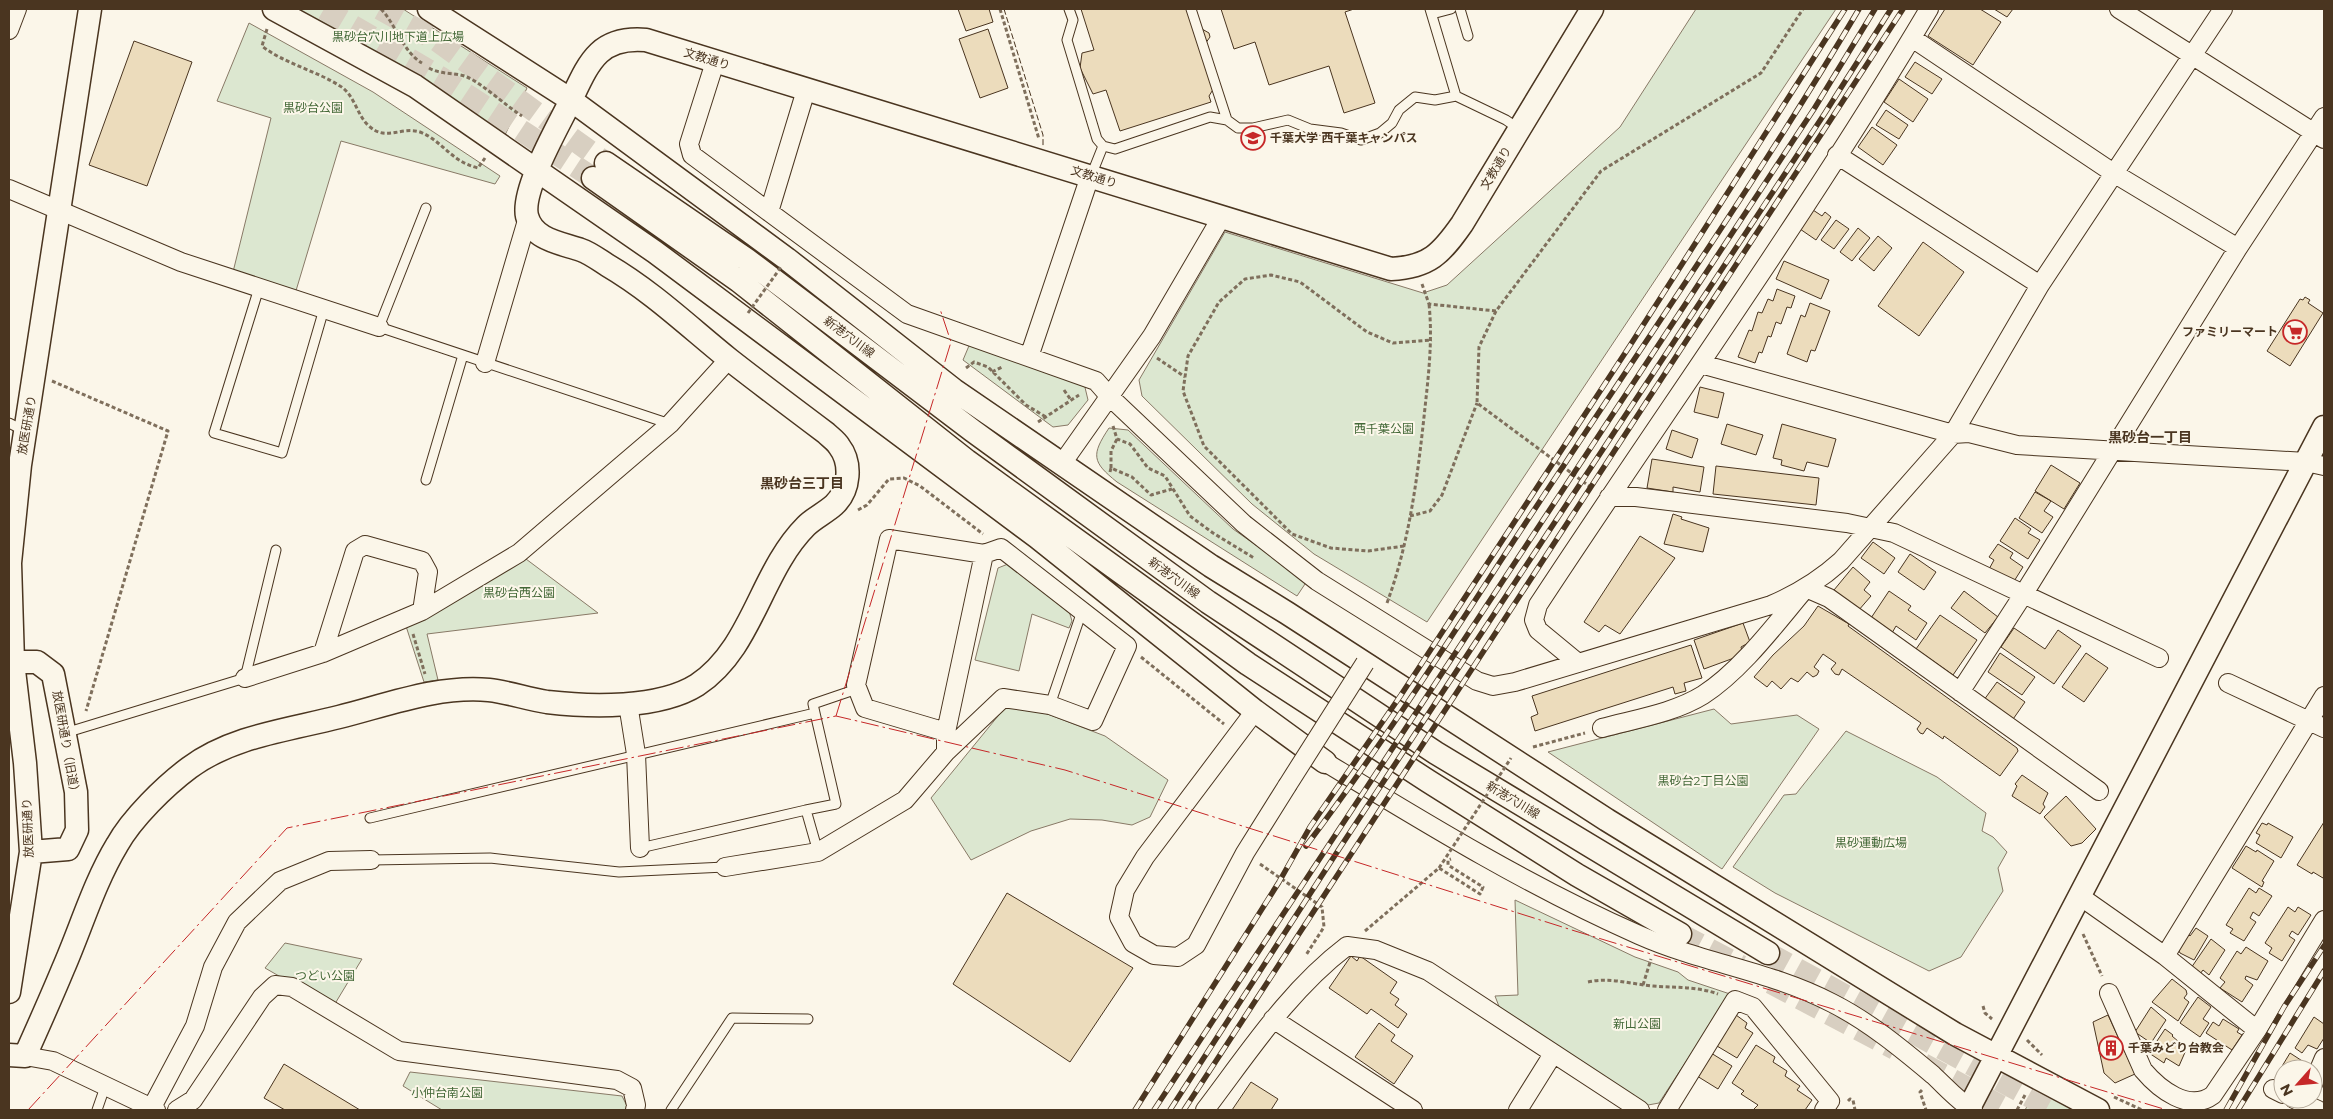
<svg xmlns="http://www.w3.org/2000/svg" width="2333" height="1119" viewBox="0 0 2333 1119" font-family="Montserrat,'Noto Sans JP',sans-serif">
<rect width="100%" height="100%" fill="#fbf6e9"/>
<path fill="#dce7d0" stroke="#887966" d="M291 9H403L527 88 505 135Z
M1696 9H1836L1427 622 1314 554 1252 504 1142 396 1139 380 1225 232 1423 293 1447 285 1620 127Z
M249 23 373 92 500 176 495 184 341 141 295 294 233 272 271 118 217 101Z
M971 341 1083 379 1088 400 1068 425 1053 427 963 360Z
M1109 428 1128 430 1233 529 1307 581 1297 596 1117 482C1092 462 1091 455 1109 428Z
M522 556 598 613 427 634 438 680 424 682 405 623Z
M1008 564 1069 611 1072 621 1069 628 1032 614 1019 671 975 660 998 568Z
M1007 705 1029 707 1105 736 1168 780 1150 817 1132 825 1102 820 1070 819 1031 831 971 860 931 798Z
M1714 709 1731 724 1797 715 1819 729 1722 869 1548 752Z
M1846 731 1937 777 1986 813 1982 831 1993 837 2007 852 1998 868 2003 891 1961 957 1929 971 1775 893 1733 867 1784 795 1796 794Z
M1515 900 1635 957 1678 972 1688 980 1730 994 1659 1103 1648 1105 1500 1009 1495 996 1518 995Z
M285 943 362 959 333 1007 265 968Z
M410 1072 622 1096 629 1110H442L403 1086Z
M2038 1087 2080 1110H2025Z"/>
<path fill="#ecdcbc" stroke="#4a3520" d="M958 9H989L993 22 966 31Z
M1081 9H1195L1202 29 1209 33 1210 37 1205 44 1217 83 1209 96 1211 102 1120 131 1106 90 1093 94 1080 68 1082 53 1094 50Z
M1221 9H1354L1345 12 1375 103 1344 113 1329 66 1269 85 1255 42 1234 49Z
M1945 9H1980L2001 22 1973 65 1928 36Z
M1994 9H2013L2007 17Z
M988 29 1008 88 980 98 959 39Z
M134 41 192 62 147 186 89 165Z
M1915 62 1942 79 1932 94 1905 77Z
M1899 79 1928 99 1913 122 1884 102Z
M1886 110 1908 125 1899 139 1876 125Z
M1872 127 1897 145 1883 165 1858 147Z
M1813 210 1822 216 1825 212 1831 217 1816 240 1800 229Z
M1836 220 1849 229 1834 249 1821 240Z
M1858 228 1870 238 1852 261 1840 252Z
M1878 236 1892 248 1874 271 1859 259Z
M1923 242 1964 272 1919 336 1878 306Z
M1784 261 1829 280 1821 299 1776 279Z
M1777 289 1795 296 1791 308 1787 307 1781 324 1776 322 1771 337 1768 336 1762 353 1759 352 1755 363 1738 357 1749 330 1752 331 1758 312 1762 313 1768 299 1773 301Z
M2305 297 2310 300 2308 303 2323 313 2290 366 2267 351 2300 299 2303 300Z
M1810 303 1830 311 1815 351 1811 350 1807 362 1787 354 1801 315 1805 317Z
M1700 387 1724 393 1718 418 1694 412Z
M1727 424 1763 435 1756 455 1721 444Z
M1782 424 1836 439 1828 467 1807 462 1804 471 1781 465 1782 460 1773 458Z
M1672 430 1698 439 1692 458 1666 449Z
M1652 459 1704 467 1700 492 1673 487V492L1647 488Z
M2051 465 2080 483 2064 509 2035 491Z
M1716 466 1819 478 1816 505 1713 494Z
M2035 492 2051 501 2044 511 2053 517 2042 533 2019 518Z
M1673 514 1682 517 1681 519 1709 528 1703 552 1664 544Z
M2015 518 2031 529 2028 533 2040 540 2028 559 2000 541Z
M1640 536 1675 558 1620 634 1605 625 1599 632 1584 622Z
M1873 542 1895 558 1884 574 1861 558Z
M1998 544 2013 553 2010 558 2023 567 2011 586 1988 571 1994 560 1989 557Z
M1910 554 1936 572 1924 590 1898 572Z
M1853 567 1870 582 1864 590 1871 596 1858 611 1834 590Z
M1889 591 1911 606 1908 610 1927 623 1916 640 1896 626 1892 633 1871 618Z
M1964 591 1998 617 1985 633 1951 608Z
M1818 606 1849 624 1848 626 2017 748 2018 751 2000 776 1944 736 1943 739 1927 728 1923 734 1920 733 1917 729 1921 723 1842 669 1839 675 1835 674 1831 669 1836 663 1823 654 1814 667 1819 671 1817 675 1813 677 1807 672 1798 682 1791 678 1781 689 1772 681 1767 687 1754 677 1773 655 1804 626Z
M1940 615 1977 640 1953 675 1916 649Z
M1743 623 1750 642 1741 647 1742 651 1734 658 1704 669 1694 640Z
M2014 628 2045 649 2058 630 2081 646 2054 684 2001 647Z
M1691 645 1702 678 1684 683 1686 691 1675 694 1673 687 1535 731 1531 717 1538 714 1532 696Z
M2000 653 2035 677 2022 695 1988 672Z
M2086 653 2108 668 2084 702 2062 687Z
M1997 682 2025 702 2009 725 1981 704Z
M2022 775 2048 793 2043 804 2045 807 2040 814 2012 796 2017 786 2015 784Z
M2066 796 2096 829 2082 843 2071 846 2044 817Z
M2324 822V876L2323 878 2313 872 2312 874 2297 865Z
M2262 823 2267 825 2268 823 2293 837 2281 858 2256 843 2260 835 2256 833Z
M2246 846 2256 852 2257 850 2274 861 2262 881 2264 882 2262 887 2232 868Z
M2249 888 2256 893 2259 888 2272 896 2259 916 2253 912 2250 918 2256 922 2244 941 2230 933 2233 929 2226 925Z
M1007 893 1133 968 1070 1062 953 984Z
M2288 907 2295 912 2298 907 2311 915 2298 935 2292 931 2289 936 2295 940 2282 961 2269 953 2272 948 2265 943Z
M2196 928 2208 936 2194 960 2180 953 2178 949 2188 934 2190 936Z
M2211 939 2225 950 2209 975 2203 970 2200 974 2191 968Z
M2246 947 2268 961 2257 980 2246 976 2245 979 2253 985 2242 1002 2220 988 2225 982 2220 978 2237 951 2241 954Z
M1351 956 1357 961 1360 956 1397 982 1390 993 1399 999 1395 1005 1407 1014 1398 1028 1371 1009 1367 1014 1329 988Z
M2172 979 2186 990 2187 994 2184 998 2189 1002 2178 1021 2152 1002Z
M2198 997 2211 1007 2203 1019 2209 1023 2200 1037 2180 1023Z
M2151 1007 2166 1020 2151 1043 2135 1032Z
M1736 1015 1747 1023 1745 1028 1753 1033 1737 1058 1717 1046Z
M2108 1015 2135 1074 2115 1083 2104 1073 2093 1022Z
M2314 1017 2324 1024V1038L2317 1049 2308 1045 2302 1053 2295 1048Z
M2223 1019 2239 1029 2237 1032 2242 1035 2232 1050 2206 1033 2213 1022 2219 1026Z
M1379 1023 1395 1035 1391 1041 1413 1056 1394 1084 1355 1057Z
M2165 1029 2173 1035 2172 1036 2179 1042 2177 1043 2186 1050 2179 1066 2166 1058 2164 1063 2149 1053Z
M1756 1045 1775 1057 1773 1062 1787 1071 1785 1076 1800 1086 1797 1090 1812 1100 1805 1110H1753L1758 1105 1741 1094 1744 1091 1732 1083Z
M1711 1053 1732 1066 1718 1089 1697 1076Z
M2290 1053 2310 1066 2308 1069H2283V1083L2275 1078Z
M284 1064 360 1110H285L264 1098Z
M1251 1082 1278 1099 1271 1110H1232Z"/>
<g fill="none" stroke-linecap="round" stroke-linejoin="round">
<path stroke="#d8cfc1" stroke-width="22" stroke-dasharray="22 11" stroke-linecap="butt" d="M324 9 440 77 593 178
M380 9 436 40 606 163
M1680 934 1741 966
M1768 953 2054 1110
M1771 983 1895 1049
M1923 1064 2008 1110"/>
<g stroke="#4a3520" stroke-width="11">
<path id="service" d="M1069 9 1073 20 1067 40 1097 139 1103 146 1095 166
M1191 9 1227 120
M1430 9 1456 96 1506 120 1519 129
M1460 9 1468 36
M1432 14 1451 9
M1103 146 1115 149 1210 117 1227 120 1238 128H1253L1288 120 1310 129 1341 133 1361 140 1380 133 1392 123 1399 110 1415 97 1435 100 1456 96
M426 208 379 327 670 424
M259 288 214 433 282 453 324 309
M9 423 25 431
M426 480 463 355
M1050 705 1082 611
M815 713 813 704 857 689
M65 733 245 678 276 550
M370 818 815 713 836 804 806 810
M640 848 806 810 818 852
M371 860 490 858 619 872 725 867
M97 1110 105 1087
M671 1110 732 1018 808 1019"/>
</g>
<g stroke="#4a3520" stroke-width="20">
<path id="minor" d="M2119 9 2324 139
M9 30 17 9
M1912 38 2115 174 2238 248
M715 62 689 144 692 155 907 314 1096 381 1110 397 1244 524 1317 581 1477 681 1493 686 1515 682 1771 605C1797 594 1820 580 1841 561L1953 434 2040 285 2223 9
M1837 155 2040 285
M9 189 181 262 379 327
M769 212 806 90
M1029 357 1090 176
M485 363 528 217
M1701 364 1953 434 1969 433 2017 445 2306 462 2324 466
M1061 465 1152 336 1221 218
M1609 497H1636L1847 523 1894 533 2159 658
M323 653 355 551 365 545 422 561 428 572 422 611
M1578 663 1538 630 1534 620 1538 605C1668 407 1808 213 1929 9
M245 678 323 653 422 611 519 553 670 424 729 359
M2228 683 2324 728
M1960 692 2023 595 2238 248 2324 117
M628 704 636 754 640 848
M1255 711 1145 857 1125 890 1119 917 1133 943 1154 955 1178 957 1196 945 1245 853 1287 786
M1602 728C1635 719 1674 713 1703 695 1742 670 1777 622 1806 588L1829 598 2099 791
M946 752 1003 698 1050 705 1093 721 1127 646 1001 548 984 554
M1325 762C1427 824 1530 887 1639 935 1702 963 1771 971 1832 1003 1868 1021 1902 1049 1933 1075 1946 1087 1958 1101 1973 1110
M725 867 818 852 905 800 946 752V732L984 554 889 539 856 685 865 708 946 732
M2081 897 2165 956 2257 1030
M2165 956 2324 696
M2109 993 2143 1070C2159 1089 2189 1113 2213 1095L2257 1030 2324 920
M1273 1019 1413 1110
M25 1056 53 1061 156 1110
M2313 1084 2324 1058
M2273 1089 2283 1094
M2294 1099 2318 1110
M151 1109 195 1026 213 967 237 922 280 881 329 861 371 860
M177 1110 193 1100 262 997 275 985 292 987 399 1051 617 1080 632 1088 636 1105 635 1110
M1205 1110C1249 1052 1289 990 1347 946L1376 950 1428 971 1640 1110
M1518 1110 1553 1054
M1667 1110 1735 1000 1753 1007 1830 1101 1824 1110"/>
</g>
<g stroke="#4a3520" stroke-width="25">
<path id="tertiary" d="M274 9 415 86 655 252 1037 537 1255 711 1325 762
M429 9 571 100 787 259 954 390 1211 566 1287 613 1607 820 1955 1034 2098 1110
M606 163 746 259 973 431 1208 602 1436 753 1768 953
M593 178 739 281 967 461 1248 664 1428 781 1577 875 1680 934
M13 662H37L53 674 76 792 77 830 68 849 31 852
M9 992 31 852 25 763 13 662 10 563 20 465 90 9
M9 1055 25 1056C38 1027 51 998 63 969 81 928 94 883 117 845 132 818 165 786 189 768 232 736 288 730 339 717 387 705 439 685 489 690 508 692 527 699 547 702 590 707 659 709 697 685 753 648 760 572 806 526 814 518 825 513 834 505 850 490 852 463 839 446 836 441 830 437 826 433 794 409 762 385 730 360 689 327 653 292 607 265 599 260 590 253 581 250 561 243 533 240 527 216 521 190 559 125 571 100 589 62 599 36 646 40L1391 269C1429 267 1441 254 1462 224L1592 9
M1968 1110 2324 427"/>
</g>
<path stroke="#7f6f5c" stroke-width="3" stroke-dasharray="4 2.5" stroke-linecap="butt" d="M381 9C397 26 403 52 422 63
M1000 9 1039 139
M267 29 262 46C283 63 317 71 340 86 355 95 357 116 369 126 386 142 401 126 420 132 443 141 450 161 478 168L485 158
M429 68C441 75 455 72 467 77 483 84 506 106 522 116
M1422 284 1429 304 1496 311 1601 171 1761 73 1803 9
M1496 311 1479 347 1477 403 1593 489
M1157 358 1185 377
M966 368 974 362 988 367 1026 405 1046 417
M992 372 1002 367
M52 381 168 431 86 711
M1064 390 1071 400
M1038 422 1079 395
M1113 426 1117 439 1130 444 1148 468 1165 476 1190 516 1213 533 1254 558
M1111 468V451L1117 439
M1110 472 1111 468 1132 477 1151 495 1172 489
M858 510 867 505 889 479 904 478 920 486 983 534
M1410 516 1430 511 1442 495 1477 403
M1404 546 1368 551 1331 548 1292 534 1204 446 1183 391 1188 356 1219 302 1245 279 1271 275 1300 282 1367 332 1393 343 1432 340
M1387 603C1409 543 1417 481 1424 417 1428 379 1433 342 1429 304
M413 634 425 674
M1141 657 1224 724
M1533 747 1585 733
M1260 864 1322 907 1324 927 1306 955
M1365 931 1439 868 1480 894 1483 887 1448 865V860L1451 859
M2083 934 2102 976
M1588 982C1610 977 1630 984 1653 986 1675 988 1696 986 1718 994
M1643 985 1651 959
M1983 1006 1985 1013 1992 1019
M2027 1040 2042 1055
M1922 1090 1920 1092 1926 1110
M2114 1097 2142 1110
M1848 1101 1850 1099 1853 1100 1855 1110
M2017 1110 2025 1095"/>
<use href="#service" stroke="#fbf6e9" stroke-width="9"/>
<use href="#minor" stroke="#fbf6e9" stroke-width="18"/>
<use href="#tertiary" stroke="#fbf6e9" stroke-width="22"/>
<g stroke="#4a3520" stroke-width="5.5">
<path id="rail" d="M1306 846C1399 723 1480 590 1566 462 1665 312 1768 163 1859 9
M1135 1110 1279 882 1310 827 1401 695 1631 344 1845 9
M1154 1110 1814 109 1875 9
M1170 1110 1341 846 1825 113 1891 9
M1184 1110 1903 9
M2226 1110 2284 1007 2324 946
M2238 1110 2324 971"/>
</g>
<use href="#rail" stroke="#fbf6e9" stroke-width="4" stroke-dasharray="11" stroke-linecap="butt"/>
<g stroke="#4a3520" stroke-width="20" stroke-linecap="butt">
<path id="minor-bridge" d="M1287 786 1365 663"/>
</g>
<path stroke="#7f6f5c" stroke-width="3" stroke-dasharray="4 2.5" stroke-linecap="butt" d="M748 313 781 267
M1439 868 1511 758"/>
<use href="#minor-bridge" stroke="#fbf6e9" stroke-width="18"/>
<path stroke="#4a3520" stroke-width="1" stroke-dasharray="6 2.5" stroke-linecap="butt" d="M1004 9 1043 135V147"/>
<path stroke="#c62828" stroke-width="1" stroke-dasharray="18 4 2.5 4" stroke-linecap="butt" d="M836 716 951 342 940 309
M28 1110 287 828 836 716 1065 770 1575 931 2167 1110"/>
</g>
<defs>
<g id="university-ring" transform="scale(1.25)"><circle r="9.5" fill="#fbf6e9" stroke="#c62828" stroke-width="1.5"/><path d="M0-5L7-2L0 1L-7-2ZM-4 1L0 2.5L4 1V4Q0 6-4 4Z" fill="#c62828"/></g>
<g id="supermarket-ring" transform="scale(1.25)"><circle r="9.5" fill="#fbf6e9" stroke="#c62828" stroke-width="1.5"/><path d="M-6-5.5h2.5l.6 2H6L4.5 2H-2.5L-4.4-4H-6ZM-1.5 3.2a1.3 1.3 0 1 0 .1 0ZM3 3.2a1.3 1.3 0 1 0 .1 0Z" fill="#c62828"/></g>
<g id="building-ring" transform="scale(1.25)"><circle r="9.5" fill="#fbf6e9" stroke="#c62828" stroke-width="1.5"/><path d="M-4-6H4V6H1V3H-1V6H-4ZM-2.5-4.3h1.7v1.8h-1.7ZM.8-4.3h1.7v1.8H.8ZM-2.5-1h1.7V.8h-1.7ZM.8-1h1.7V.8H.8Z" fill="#c62828"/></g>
</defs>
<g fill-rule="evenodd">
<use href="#university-ring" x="1253" y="138"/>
<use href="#supermarket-ring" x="2295" y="332"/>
<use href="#building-ring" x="2111" y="1048"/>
</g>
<g text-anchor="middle" stroke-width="4" stroke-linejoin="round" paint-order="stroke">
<g font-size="12" fill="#436837" stroke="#fbf6e9">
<text x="398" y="41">黒砂台穴川地下道上広場</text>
<text x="313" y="112">黒砂台公園</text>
<text x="1384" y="433">西千葉公園</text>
<text x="519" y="597">黒砂台西公園</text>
<text x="1703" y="785">黒砂台2丁目公園</text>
<text x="1871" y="847">黒砂運動広場</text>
<text x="325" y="980">つどい公園</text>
<text x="1637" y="1028">新山公園</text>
<text x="447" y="1097">小仲台南公園</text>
</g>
<g font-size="12" fill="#4a3520" stroke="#fbf6e9">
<text transform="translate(707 59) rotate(17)" y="4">文教通り</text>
<text transform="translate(1496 168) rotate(-59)" y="4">文教通り</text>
<text transform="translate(1094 177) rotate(17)" y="4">文教通り</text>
<text transform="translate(849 337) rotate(37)" y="4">新港穴川線</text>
<text transform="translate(27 425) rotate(-80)" y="4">放医研通り</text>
<text transform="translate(1174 578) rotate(36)" y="4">新港穴川線</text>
<text transform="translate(66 744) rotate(80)" y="4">放医研通り（旧道）</text>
<text transform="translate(1513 800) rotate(31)" y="4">新港穴川線</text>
<text transform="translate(28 828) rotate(-92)" y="4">放医研通り</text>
</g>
<g font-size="12" font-weight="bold" fill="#4a3520" stroke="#fbf6e9" text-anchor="start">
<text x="1270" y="142">千葉大学 西千葉キャンパス</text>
<text x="2278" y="336" text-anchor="end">ファミリーマート</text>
<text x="2128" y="1052">千葉みどり台教会</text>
</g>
<g font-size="14" font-weight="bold" fill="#4a3520" stroke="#fbf6e9">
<text x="2150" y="442">黒砂台一丁目</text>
<text x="802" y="488">黒砂台三丁目</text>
</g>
</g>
<rect width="2333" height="1119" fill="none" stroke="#4a3520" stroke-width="20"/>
<g transform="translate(2298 1084) rotate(243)"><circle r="24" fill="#fbf6e9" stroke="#b4a999"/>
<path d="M0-4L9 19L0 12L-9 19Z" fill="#c62828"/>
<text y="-8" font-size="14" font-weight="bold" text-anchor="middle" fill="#4a3520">N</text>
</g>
</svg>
